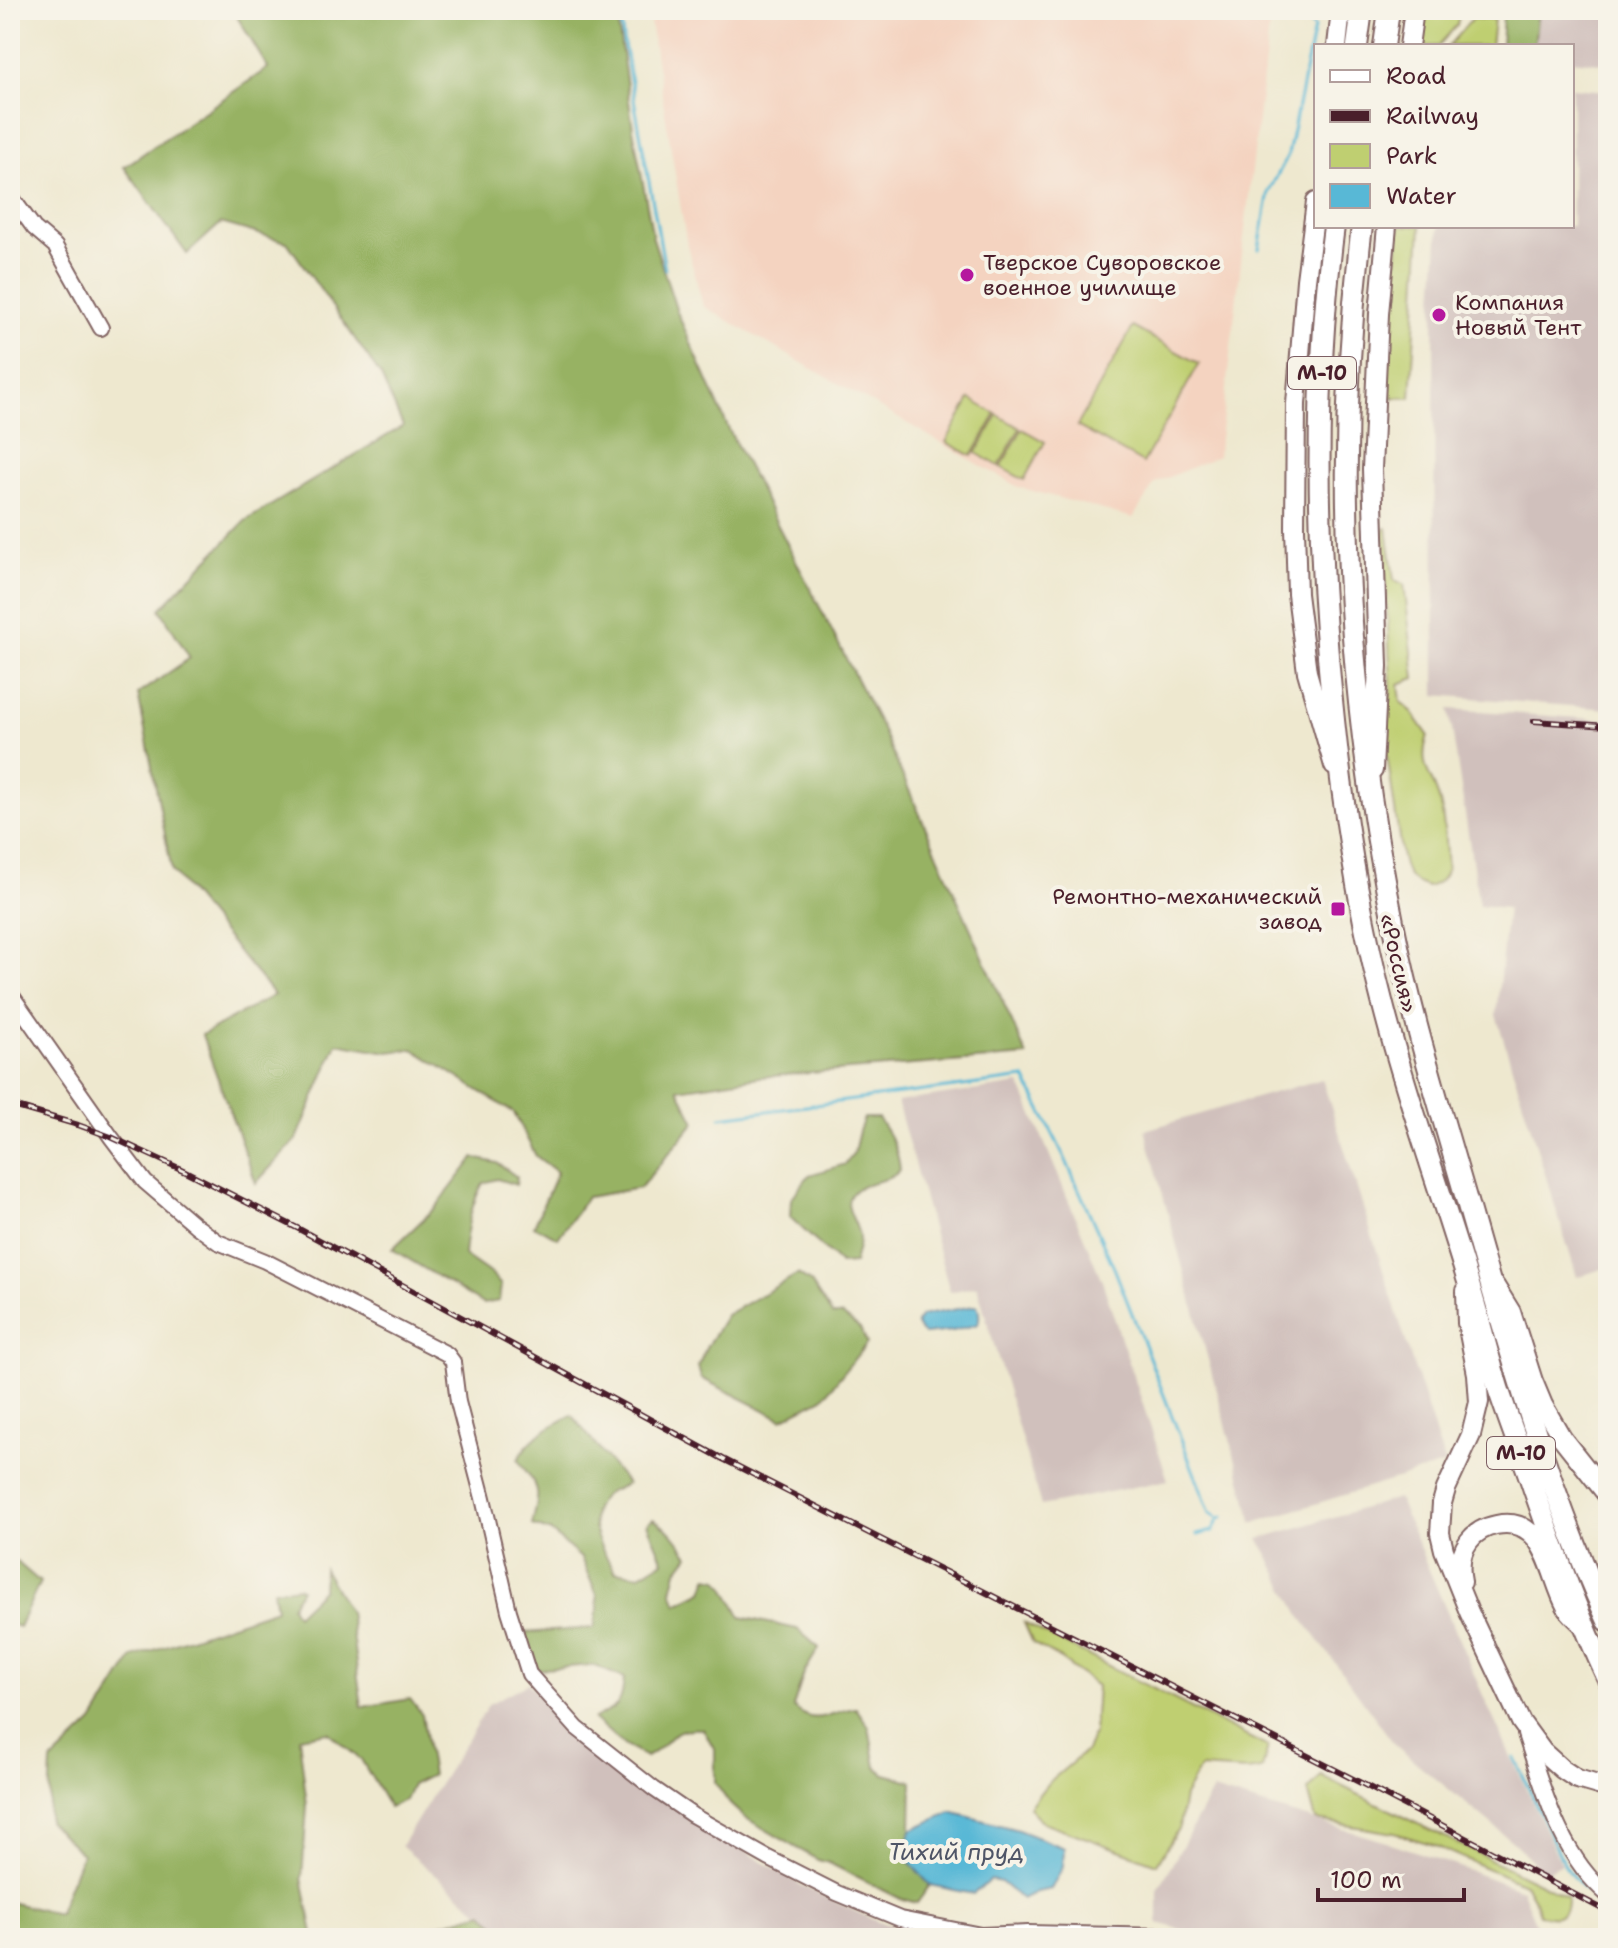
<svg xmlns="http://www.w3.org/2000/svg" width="1618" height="1948" viewBox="0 0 1618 1948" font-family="'Shantell Sans',sans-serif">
<rect width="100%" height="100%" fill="#f7f3e8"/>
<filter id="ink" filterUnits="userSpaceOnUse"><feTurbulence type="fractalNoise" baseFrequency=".0125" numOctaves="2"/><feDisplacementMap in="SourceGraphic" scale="16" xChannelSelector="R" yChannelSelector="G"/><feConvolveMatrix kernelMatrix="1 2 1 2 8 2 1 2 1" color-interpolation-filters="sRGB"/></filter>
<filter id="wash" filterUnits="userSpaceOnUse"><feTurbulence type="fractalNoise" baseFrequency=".006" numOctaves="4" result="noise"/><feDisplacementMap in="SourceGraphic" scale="32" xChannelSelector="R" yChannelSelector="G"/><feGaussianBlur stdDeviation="1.8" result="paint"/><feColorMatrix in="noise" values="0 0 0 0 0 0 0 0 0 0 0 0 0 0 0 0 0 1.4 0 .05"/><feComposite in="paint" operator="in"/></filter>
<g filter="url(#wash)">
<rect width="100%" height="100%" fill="#eee8cf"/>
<path fill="#f4d3c0" d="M648 10H1271L1218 456 1155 483 1133 518 1018 487 703 306 687 245Z"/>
<path fill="#d0c0bc" d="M1538 10H1608V64L1572 60V46H1534Z
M1572 88 1608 91V709L1435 695 1434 300 1439 226H1572Z
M1449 709 1608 720V1267L1577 1277 1496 1015 1507 908 1479 905Z
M1322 1079 1445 1464 1253 1523 1145 1130Z
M1020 1084 1102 1281 1168 1480 1041 1506 977 1286 950 1292 897 1102Z
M1398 1498 1488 1707 1561 1864 1545 1873 1514 1843 1395 1745 1300 1615 1259 1539Z
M528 1683 571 1732 651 1793 804 1887 878 1922 910 1929 907 1938H511L401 1846 489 1704Z
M1213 1790 1403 1847 1522 1890 1541 1938H1212L1158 1923V1890Z"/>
<path fill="#bfcf71" stroke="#84774e" stroke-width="2" d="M1425 10H1460L1457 25 1438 46H1420Z
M1473 18 1494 20 1491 46H1448Z
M1400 226H1421L1411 398 1383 397Z
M1133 327 1199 364 1143 463 1077 426Z
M970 399 996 414 972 456 946 442Z
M998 415 1020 428 999 466 976 453Z
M1022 429 1045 442 1024 480 1001 467Z
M1387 528 1394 580 1404 584 1415 678 1399 684 1401 702 1411 711 1428 735C1417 769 1433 773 1440 803 1445 823 1445 847 1447 868 1444 879 1439 883 1428 887 1409 881 1407 877 1402 858L1386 748 1391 685 1383 529Z
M1024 1623 1268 1747 1262 1769 1246 1771 1200 1768 1184 1796 1179 1827 1157 1864 1040 1821 1029 1807 1048 1783 1086 1751 1094 1731 1097 1686 1062 1660 1033 1643Z
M1321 1776 1567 1897C1568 1919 1558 1918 1539 1915L1535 1901 1526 1885 1431 1844 1394 1833 1316 1820 1308 1791Z"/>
<path fill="#97b263" stroke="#706847" stroke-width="2" d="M233 10H616L633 129 653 238 677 312 730 432 881 727 1027 1056 759 1077 678 1089 695 1122 640 1188 587 1197 558 1238 534 1226 557 1172 536 1156 514 1113 413 1049 388 1052 337 1043 297 1139 256 1183 202 1035 274 995 172 871 138 694 190 658 160 609 245 521 403 426 381 376 287 242 221 223 187 254 124 167 268 68Z
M1507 10H1538L1534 46H1501L1503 15Z
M864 1118H878C890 1135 898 1149 900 1170 890 1182 874 1180 860 1187 834 1202 859 1220 859 1238 859 1246 856 1255 854 1263L840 1264 790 1217 791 1199 809 1175 846 1164 854 1152 859 1131Z
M474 1158 497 1163 517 1177 516 1185 497 1179 483 1183C471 1204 466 1231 464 1255L491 1274 501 1285 499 1301 483 1304 392 1249 436 1207Z
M798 1274 811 1283 832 1315H842L860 1329 867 1343 823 1398 782 1419 701 1378 698 1366 707 1346 726 1315Z
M572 1415 627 1484C622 1487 615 1489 609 1492 578 1512 600 1548 615 1571L640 1575 663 1561 647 1523 653 1519 671 1532 689 1555 677 1571 672 1591 677 1604 703 1591 708 1577 718 1579 725 1587 741 1617 797 1629 819 1648 804 1673 793 1707C798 1711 805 1716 810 1717 826 1720 840 1709 856 1708L869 1727 876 1767 885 1774 912 1781 911 1830 905 1857 930 1885 917 1903 899 1898 829 1863 818 1860 744 1817 730 1804 715 1783V1750L703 1729C667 1726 673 1743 646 1757L625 1746 594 1719C618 1706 622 1707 624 1678L592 1665 532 1670 523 1633 594 1628 598 1609 597 1595 581 1558 551 1532 532 1525C541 1488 540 1490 518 1460 528 1438 550 1427 572 1415Z
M10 1556 40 1582 19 1627 10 1624Z
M324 1569 349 1612 362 1707 410 1699 422 1715 432 1775 412 1785 405 1800 389 1807 362 1761 328 1732 299 1737 307 1806 302 1878 314 1938H10V1902L58 1914 82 1854 48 1821 51 1762 93 1722 133 1657 276 1609 273 1590 298 1587 301 1589 291 1606 296 1615 323 1589Z
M483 1912 509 1938H402L410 1933Z"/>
<path fill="#58b8d6" stroke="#516c80" stroke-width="2" d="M973 1306H977C980 1312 980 1317 978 1324L953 1331 924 1334 921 1332 916 1323 921 1316Z
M951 1812 1018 1830 1064 1848 1063 1867 1051 1889 1036 1892 1022 1899 1001 1882 990 1880 973 1894 930 1885 905 1857 911 1830Z"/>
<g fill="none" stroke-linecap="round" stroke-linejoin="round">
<path stroke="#58b8d6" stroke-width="3" d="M620 10 623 39 665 269
M1259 249 1269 191 1288 155 1314 28 1304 17 1303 10
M721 1117 1025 1078 1063 1154 1115 1270 1210 1513 1219 1518 1223 1517
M1197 1535 1213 1531 1219 1518
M1514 1757 1565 1866C1577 1884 1589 1894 1608 1904"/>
</g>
</g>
<g filter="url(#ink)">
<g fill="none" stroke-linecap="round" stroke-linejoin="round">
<g stroke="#836564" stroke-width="18">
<path id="minor" d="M10 195 34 228 55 246 101 328
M10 993 111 1137 145 1182 195 1225 218 1242 265 1261 447 1354 453 1362 458 1402 483 1498 509 1611 529 1674 577 1728 654 1789 692 1815 768 1858 837 1893 900 1919 981 1935 1028 1933 1165 1936 1178 1938
M1525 1734C1544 1791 1560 1855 1608 1895"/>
</g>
<g stroke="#836564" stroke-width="22">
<path id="major" d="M1337 46 1341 10
M1409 46 1414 10
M1316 202 1306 280 1296 404 1295 528 1297 594 1307 672 1334 766
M1373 770 1378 666 1372 469 1379 314 1387 226
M1495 1286 1511 1312 1533 1381 1543 1405 1562 1438 1608 1496
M1466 1291 1467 1323 1477 1374 1479 1402 1471 1435 1446 1489 1442 1503 1440 1533 1444 1550 1469 1612 1521 1722 1543 1752 1562 1769 1577 1779 1608 1788
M1462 1582C1459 1567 1460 1553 1469 1541 1476 1532 1485 1527 1496 1525 1546 1515 1549 1575 1566 1606 1569 1613 1577 1619 1582 1624"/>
</g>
<g stroke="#836564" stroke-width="24">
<path id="highway" d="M1357 46 1362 10
M1384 46 1389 10
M1334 226C1315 373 1316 521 1329 668 1339 783 1355 898 1384 1009 1407 1099 1439 1186 1466 1275 1478 1313 1487 1352 1499 1391 1510 1424 1523 1457 1534 1490 1556 1553 1579 1618 1608 1679
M1362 226C1333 459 1347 697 1394 927 1414 1028 1446 1127 1474 1226 1512 1360 1550 1494 1608 1621"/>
</g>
<use href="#minor" stroke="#fff" stroke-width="14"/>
<use href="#major" stroke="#fff" stroke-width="18"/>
<use href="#highway" stroke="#fff" stroke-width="20"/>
<g stroke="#4a1f2b" stroke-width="6">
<path id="rail" d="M1534 721 1608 726
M10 1105 78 1125 111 1137 183 1170 299 1229 723 1459 1363 1784 1608 1912"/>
</g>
<use href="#rail" stroke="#f7f3e8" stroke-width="3" stroke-dasharray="9" stroke-linecap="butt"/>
</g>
</g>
<g fill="#b5179e" stroke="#f7f3e8" stroke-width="3">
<circle cx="967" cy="275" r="8"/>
<circle cx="1439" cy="315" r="8"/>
<rect x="1330" y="901" width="16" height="16" rx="4"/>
</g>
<g text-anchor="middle" stroke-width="8" stroke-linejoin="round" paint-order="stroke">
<g fill="#f7f3e8" stroke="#7e5f64" stroke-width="2">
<rect x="1288" y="357" width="68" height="32" rx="6"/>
<rect x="1487" y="1437" width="68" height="32" rx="6"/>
</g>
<g font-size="20" font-weight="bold" fill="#4a1f2b">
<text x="1322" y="380">М-10</text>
<text x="1521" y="1460">М-10</text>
</g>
<g font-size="22" fill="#4a1f2b" stroke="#f7f3e8" text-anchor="start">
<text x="983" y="270">Тверское Суворовское<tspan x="983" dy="25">военное училище</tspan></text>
<text x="1455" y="310">Компания<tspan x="1455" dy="25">Новый Тент</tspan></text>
<text x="1322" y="904" text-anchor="end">Ремонтно-механический<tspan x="1322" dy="25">завод</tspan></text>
</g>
<g font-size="22" fill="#4a1f2b" stroke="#f7f3e8">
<text transform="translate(1399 963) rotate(77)" y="8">«Россия»</text>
</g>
<g font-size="24" font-style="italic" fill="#4f5567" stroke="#f7f3e8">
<text x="956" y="1860">Тихий пруд</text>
</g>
</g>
<rect width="1618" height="1948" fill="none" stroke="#f7f3e8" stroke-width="40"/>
<rect x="1314" y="44" width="260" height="184" fill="#f7f3e8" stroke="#b29e9c" stroke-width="2"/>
<rect x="1330" y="70" width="40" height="12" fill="#ffffff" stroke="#b29e9c" stroke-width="2"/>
<text x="1386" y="84" font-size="24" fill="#4a1f2b">Road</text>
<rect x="1330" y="110" width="40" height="12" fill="#4a1f2b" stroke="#b29e9c" stroke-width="2"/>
<text x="1386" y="124" font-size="24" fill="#4a1f2b">Railway</text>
<rect x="1330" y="144" width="40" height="24" fill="#bfcf71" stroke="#b29e9c" stroke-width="2"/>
<text x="1386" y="164" font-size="24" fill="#4a1f2b">Park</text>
<rect x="1330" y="184" width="40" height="24" fill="#58b8d6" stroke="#b29e9c" stroke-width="2"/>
<text x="1386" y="204" font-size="24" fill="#4a1f2b">Water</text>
<path d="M1318 1888v12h146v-12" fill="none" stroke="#4a1f2b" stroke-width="4"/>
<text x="1330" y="1888" font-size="24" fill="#4a1f2b" stroke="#f7f3e8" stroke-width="6" paint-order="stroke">100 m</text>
</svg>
